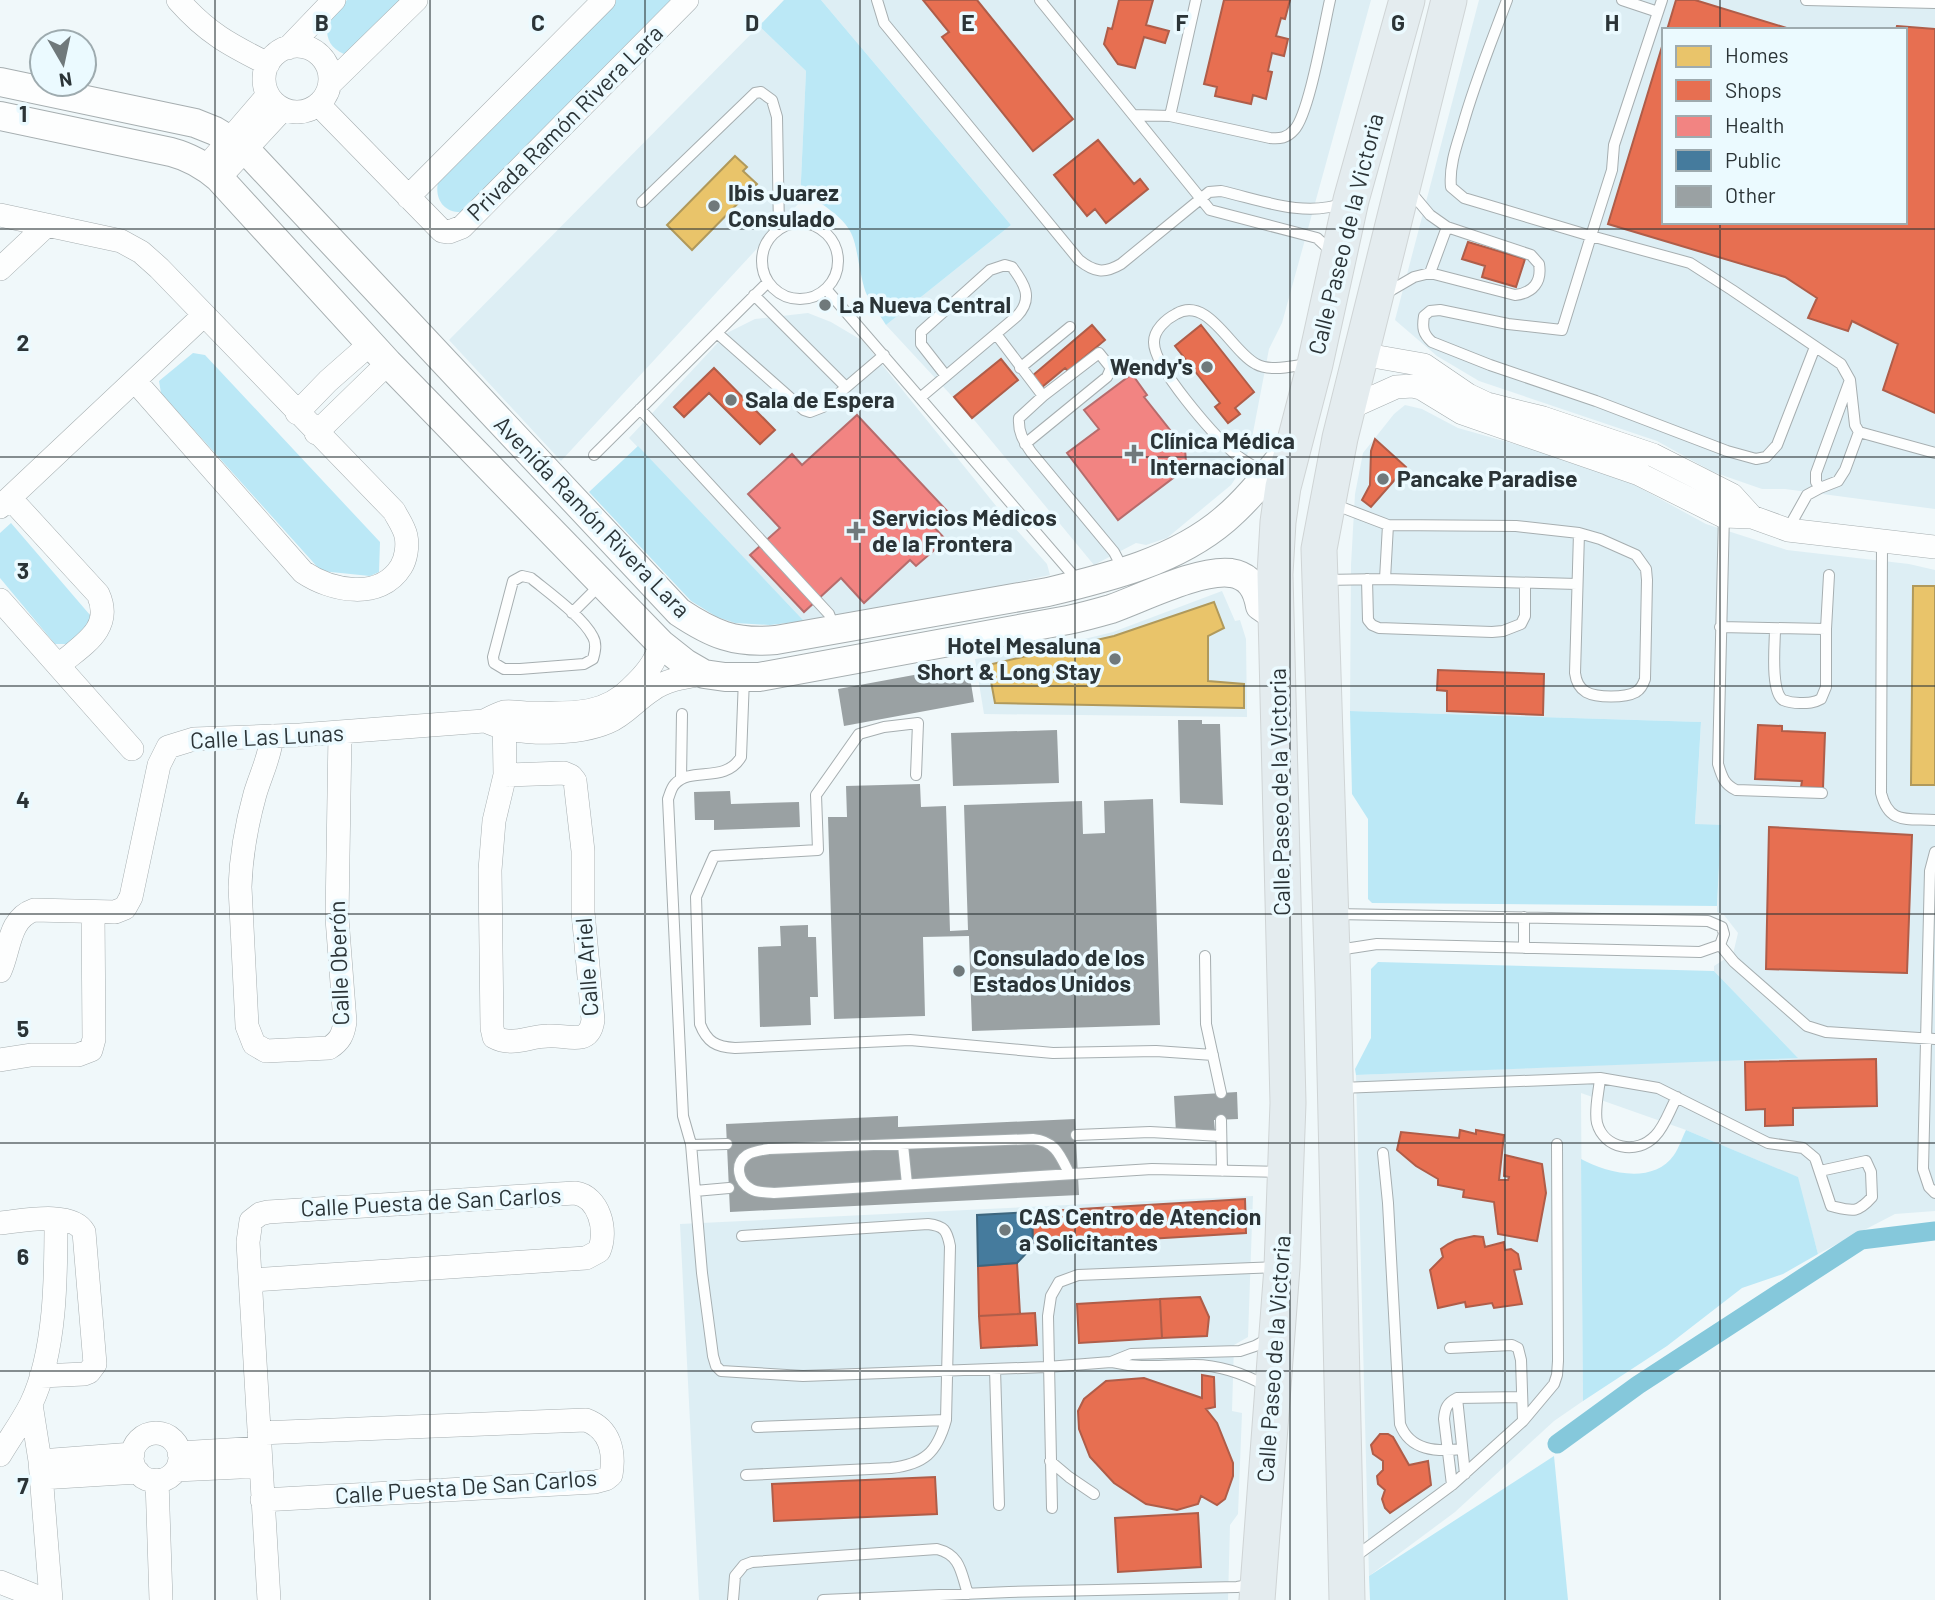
<svg xmlns="http://www.w3.org/2000/svg" width="1935" height="1600" viewBox="0 0 1935 1600" font-family="Barlow,sans-serif">
<rect width="100%" height="100%" fill="#f0f8fa"/>
<path fill="#ddeef4" fill-rule="evenodd" d="M821 0H1371L1282 323 1269 349 1251 443 1243 467 1231 485 1167 538 1146 545 1136 543 1094 565 975 421 886 325 1011 225Z
M1479 0H1935V509L1785 489H1762L1713 472 1657 441 1479 381 1437 356 1395 320ZM1664 30H1905V222H1664Z
M759 26 806 71 800 202 561 461 449 340Z
M808 313 831 322 863 341 1005 517 1047 564 1050 575 973 592 804 621 629 438 727 333 755 319Z
M1405 405 1422 409 1458 428 1609 471 1706 524 1787 550 1909 564 1935 570V1211L1895 1214 1818 1254 1797 1177 1686 1130 1581 1093 1583 1401 1554 1421 1455 1512 1369 1576 1356 1075 1797 1057 1714 971V966L1733 954 1738 933 1724 915 1717 912 1721 825H1695L1701 722 1350 711 1351 565 1355 494 1363 453 1394 414Z
M1222 591 1235 621 1240 620 1246 639 1247 717 984 714 975 659 1060 645 1113 632Z
M1253 1196 1248 1337 1234 1345 1232 1411 1242 1413 1238 1514 1230 1525 1228 1600H699L680 1224Z"/>
<path fill="#bbe8f6" d="M347 0H402L352 51 344 54C329 47 326 38 327 22Z
M613 0H676L464 212C443 214 433 197 439 179Z
M784 0H821L1011 225 886 325C879 313 867 300 864 287 851 236 863 231 813 198L800 202 806 71 759 26Z
M193 353 205 355 380 542 379 572 370 576 321 571 161 393 159 381Z
M638 446 804 621 770 625 735 623 717 617 691 601 589 492Z
M11 523 90 615 89 626 68 644H55L0 578V533Z
M1350 711 1701 722 1695 824 1721 825 1717 906 1372 903 1368 899V819L1352 794Z
M1378 962 1714 971 1798 1058 1356 1075 1355 1069 1371 1038V969Z
M1686 1130 1798 1177 1818 1254 1783 1274 1742 1288 1667 1346 1583 1401 1581 1159C1607 1173 1653 1185 1674 1155 1679 1148 1682 1138 1686 1130Z
M1554 1456 1568 1600H1370L1369 1576Z"/>
<path fill="#e9c46a" stroke="#b0995b" stroke-width="2" d="M735 156 747 167 743 171 757 184 692 250 667 225Z
M1913 586H1935V785H1911Z
M1214 602 1224 628 1208 636V681L1244 684V708L995 703 988 665 1114 636Z"/>
<path fill="#e76f51" stroke="#af5d49" stroke-width="2" d="M923 0H977L1073 119 1033 151 942 37 949 32Z
M1119 0H1153L1146 25 1169 31 1165 43 1144 37 1135 68 1118 64 1104 44 1108 28 1112 29Z
M1224 0H1290L1285 19 1281 18 1276 36 1288 39 1284 56 1272 53 1268 71 1272 72 1266 99 1253 95 1251 104 1215 96 1217 87 1204 84Z
M1676 0H1695L1793 30H1667Z
M1897 26 1935 29V413L1883 390 1898 344 1852 321 1848 331 1808 318 1817 298 1785 277 1608 224 1664 40V222H1905V30H1896Z
M1098 140 1134 184 1140 179 1148 189 1106 223 1095 209 1087 216 1054 175Z
M1468 242 1525 259 1516 287 1482 277 1485 266 1462 259Z
M1092 325 1105 340 1068 371 1065 368 1042 387 1032 376Z
M1201 325 1254 392 1235 408 1240 414 1228 423 1215 407 1220 403 1175 346Z
M1001 359 1018 380 972 418 954 397Z
M714 368 775 430 760 444 709 393 684 417 674 407Z
M1375 439 1406 467 1371 507 1362 500 1370 485 1371 451Z
M1438 670 1544 674 1543 715 1447 711V691L1437 690Z
M1758 725 1782 726V731L1825 733 1823 788 1801 787 1802 781 1755 779Z
M1769 827 1912 835 1907 973 1766 969Z
M1876 1059 1877 1106 1793 1108V1125L1765 1126V1109L1746 1110 1745 1062Z
M1460 1130 1476 1134V1130L1504 1135 1499 1180H1508L1509 1177 1504 1176 1505 1155 1542 1164 1546 1193 1537 1241 1498 1234 1494 1202 1463 1197 1464 1190 1438 1185V1179L1416 1166 1397 1150 1401 1132 1459 1138Z
M1245 1199 1246 1233 1033 1246 1032 1212Z
M1474 1236 1483 1237 1485 1247 1504 1242 1505 1250 1511 1249 1518 1254 1521 1269 1514 1270 1522 1304 1494 1308 1492 1303 1466 1307 1465 1302 1438 1308 1430 1270 1443 1257 1441 1249 1448 1244 1456 1240Z
M1017 1263 1020 1314 979 1316 978 1266Z
M1200 1297 1209 1317 1207 1336 1162 1338 1160 1299Z
M1160 1299 1162 1338 1079 1343 1077 1304Z
M1035 1313 1037 1345 981 1348 979 1316Z
M1202 1375 1214 1377 1215 1407 1206 1409 1217 1423 1233 1463V1476L1225 1499 1217 1505 1201 1496 1198 1504 1177 1510 1146 1504 1114 1483 1090 1457 1079 1429 1078 1411 1084 1399 1106 1381 1144 1378 1202 1398Z
M1380 1434H1388L1393 1437 1409 1465 1428 1461 1431 1485 1390 1513 1385 1508 1382 1499 1385 1490 1378 1484 1377 1476 1383 1470V1461L1373 1454 1371 1445Z
M935 1477 937 1514 774 1521 772 1484Z
M1198 1513 1201 1567 1118 1572 1115 1518Z"/>
<path fill="#f28482" stroke="#b66c6c" stroke-width="2" d="M1132 374 1147 395 1144 397 1185 449 1186 462 1181 472 1118 520 1067 453 1099 429 1084 410Z
M857 415 948 512 933 526 946 540 916 566 910 560 864 603 841 578 804 612 750 555 780 528 748 494 792 454 802 465Z"/>
<path fill="#457b9d" stroke="#3d667e" stroke-width="2" d="M1032 1212 1033 1246 1017 1263 978 1266 977 1215Z"/>
<g fill="none" stroke-linecap="round" stroke-linejoin="round">
<path stroke="#85c8db" stroke-width="19" d="M1557 1444 1638 1385 1861 1240 1935 1231"/>
</g>
<path fill="#9aa1a3" d="M968 665 974 702 844 726 838 689Z
M1178 720H1202V724H1220L1223 805 1180 803Z
M1057 730 1059 783 953 786 951 733Z
M920 784 921 807 946 806 950 931 968 930 964 805 1082 801 1083 834 1105 833 1104 801 1153 799 1160 1025 972 1031 969 936 923 937 925 1016 834 1019 828 817H847L846 786Z
M730 791 731 804 799 802 800 827 714 830V820H695L694 792Z
M808 925V937H816L818 997H810L811 1025 760 1027 758 947 781 946 780 926Z
M1237 1092 1238 1119 1214 1120 1215 1131 1176 1133 1174 1096Z
M898 1116V1127L1075 1119 1079 1195 730 1212 726 1124Z"/>
<g fill="none" stroke-linecap="round" stroke-linejoin="round">
<g stroke="#a6aeb0" stroke-width="12">
<path id="service" d="M877 0 884 23 1079 260C1094 272 1104 274 1121 264L1209 192 1221 191C1261 200 1304 218 1344 203
M1040 0 1210 210 1317 238 1333 253
M1507 0C1491 43 1474 84 1462 128 1456 147 1449 167 1451 187L1464 198 1591 236 1562 330 1508 324 1440 310 1430 311 1424 316C1422 328 1423 334 1432 342L1490 365 1596 401 1727 451 1756 459 1766 457 1777 445 1815 347
M1622 0 1658 12
M1662 0 1614 145 1612 170 1591 236 1690 263 1732 290 1841 364 1850 380 1855 425 1859 432 1935 453
M1806 0 1935 3
M1135 115 1170 116 1270 138C1280 139 1287 138 1294 130 1309 115 1324 26 1330 0
M1170 116 1196 0
M642 202 755 93 761 92 772 100 777 117 779 229
M762 261a38 38 0 1 1 76 0a38 38 0 1 1-76 0Z
M1430 273 1447 227
M826 289 1078 581
M754 295 846 387
M1383 295 1414 277 1430 273 1515 295C1533 293 1542 282 1539 264L1531 255 1447 227 1430 215 1409 190
M717 333 804 410 810 412 823 407 884 355
M996 334 1043 396
M1020 368 1070 327
M920 398 1017 316C1034 298 1024 283 1012 267L1005 265 990 270 921 332V344L946 376
M640 409 829 614 835 629
M1025 444 1107 377 1111 368 1099 353 1043 396 1019 418C1018 432 1023 440 1031 452L1114 552 1124 571
M594 455 768 282
M1265 473C1255 467 1243 461 1234 453 1214 435 1153 367 1154 342 1154 330 1166 319 1176 314 1208 295 1231 351 1256 364 1270 372 1292 366 1308 364
M1820 488 1816 482V473L1850 380
M1333 504 1388 525 1516 526 1579 533 1600 539 1636 555 1646 569 1647 580 1645 679C1643 685 1641 689 1636 692 1625 698 1597 698 1586 692 1579 688 1576 681 1575 673L1579 533
M1724 514 1718 764C1722 777 1724 784 1736 790L1822 793
M1788 529 1807 495 1820 488 1838 481 1845 470 1859 432
M1882 542 1881 793C1889 825 1907 818 1935 820
M522 576 531 578C548 592 583 617 593 637 597 644 595 652 593 659L584 664 520 669H504L494 663 493 657 513 581Z
M1367 579 1368 620 1372 625 1379 628 1492 632 1503 631 1521 624 1525 616V583
M1385 579 1388 525
M1323 580 1385 579 1577 584
M572 613 600 585
M1720 627 1826 629
M1775 629C1775 644 1770 691 1783 700 1788 702 1795 703 1800 703 1808 703 1814 703 1821 699L1826 687V629L1829 575
M916 775 918 723 884 727 859 734 816 795 818 850 714 856 696 897 700 1024C707 1042 716 1047 735 1048L910 1040 1053 1053 1156 1051 1213 1055
M681 779 682 714
M1935 852 1930 871 1923 1169 1929 1187 1935 1193
M1335 914 1708 921 1722 927 1724 934 1720 945 1700 952 1377 944 1338 950
M1524 917V948
M1720 945 1734 962 1807 1026 1826 1032 1935 1039
M1205 956 1206 1024 1221 1093
M1600 1078C1599 1092 1594 1109 1597 1123 1604 1149 1637 1155 1655 1136 1665 1126 1670 1109 1677 1097
M1340 1088 1600 1078 1658 1088 1768 1143 1803 1148 1815 1158 1831 1206C1852 1211 1857 1214 1872 1197L1871 1172 1866 1161 1820 1171
M1221 1120 1222 1171
M1076 1135 1150 1132 1221 1136
M691 1145 727 1144
M903 1145 907 1184
M1383 1153 1388 1203 1400 1424C1410 1451 1437 1452 1462 1449
M1069 1173C1060 1155 1055 1141 1033 1139L769 1149C762 1150 753 1151 747 1155 734 1164 738 1182 751 1189 757 1193 766 1192 774 1193L1152 1169 1281 1172
M729 1188 695 1191 691 1144 683 1116 668 799C670 794 671 788 675 784 691 766 725 784 741 757L744 678
M695 1191 702 1273 713 1356 716 1366 721 1371 803 1376 1047 1367 1111 1362 1131 1354 1240 1351 1255 1346 1271 1337
M742 1236 928 1224C944 1226 947 1230 950 1246L946 1420C937 1453 924 1464 891 1468L746 1475
M1450 1348 1512 1345 1518 1348 1521 1360 1523 1421
M1111 1362C1141 1369 1164 1365 1194 1365 1220 1365 1245 1374 1268 1387
M995 1369 999 1505
M1457 1398 1465 1474
M757 1427 946 1420
M1050 1461 1069 1477 1094 1494
M1452 1485 1444 1419C1445 1408 1447 1403 1457 1398L1522 1397
M1052 1508 1048 1316 1051 1296 1059 1282 1078 1275 1279 1267
M1353 1554 1360 1553 1452 1485 1523 1421 1554 1384 1557 1375 1558 1361 1557 1144
M733 1600 735 1576 744 1565 752 1562 937 1549C961 1555 961 1573 968 1594
M823 1600 1009 1592 1237 1587 1255 1584"/>
</g>
<g stroke="#a6aeb0" stroke-width="24">
<path id="minor" d="M178 0C207 33 230 45 268 64
M264 79a33 33 0 1 1 66 0a33 33 0 1 1-66 0Z
M288 48 334 0
M331 83 416 0
M319 105 442 231 449 232 462 227 687 0
M206 167 268 95
M219 178 283 109
M408 197 604 0
M0 215 121 241 141 252 159 268 394 511C398 519 404 527 406 536 408 546 406 559 401 567 380 601 331 591 303 572L135 381
M0 269 47 225
M1361 354 1424 365 1468 395 1487 404 1543 418 1653 455 1732 495 1752 517
M1347 409 1396 387 1413 386 1421 388 1462 413 1639 474 1723 516 1752 517 1788 530 1935 547
M297 413 328 381 370 344
M316 433 388 363
M10 498 98 594C114 629 82 645 59 665
M0 507 204 315
M0 600 132 749
M504 712 505 775 494 821 490 870 492 1028 494 1037C512 1047 529 1036 548 1036 558 1035 571 1039 581 1037 589 1035 592 1027 593 1020L583 912V851L575 781 571 776 564 773 505 775
M490 723C520 736 578 735 608 722 625 715 636 700 652 690 667 679 686 677 704 674
M272 736C270 757 261 774 255 794 247 823 241 856 240 887L247 1026 254 1044 266 1051 329 1048C340 1041 343 1035 345 1022L337 918 340 733
M0 971C10 950 8 919 34 910L115 912 125 908 131 897 159 765 168 747 194 739 300 735 484 721C490 718 497 714 504 712 512 711 522 713 531 713 568 713 603 717 631 688 645 675 655 663 661 644
M0 1060 31 1055H78L91 1050 94 1039 93 912
M0 1223C21 1221 72 1210 84 1232L95 1364 89 1372 84 1374 41 1376
M252 1280 586 1258 599 1251C608 1231 599 1196 575 1193L268 1212 260 1214 251 1221 248 1242 269 1600
M31 1404 40 1461 51 1600
M259 1433 586 1420C610 1429 615 1452 611 1475L606 1479 595 1482 262 1500
M132 1457a24 24 0 1 1 48 0a24 24 0 1 1-48 0Z
M179 1453 260 1448
M0 1455C10 1438 22 1422 31 1404 56 1352 56 1276 56 1219
M40 1461 133 1454
M176 1470 260 1466
M41 1478 138 1472
M157 1480 161 1600
M0 1582 45 1600"/>
</g>
<g stroke="#a6aeb0" stroke-width="30">
<path id="tertiary" d="M0 82 195 123 215 131 245 149 679 612C712 634 735 644 776 640L1048 592C1110 577 1176 561 1225 519 1251 497 1272 468 1294 442
M0 116 171 152C190 157 204 165 219 178L388 363 661 644 685 663 704 674 725 677H759L1068 620C1083 617 1097 613 1111 609 1142 598 1199 569 1231 573 1250 576 1257 589 1260 606L1276 617"/>
</g>
<g stroke="#cfd4d5" stroke-width="37">
<path id="primary" d="M1257 1600 1282 1267 1288 1103 1275 574 1278 522 1283 487 1315 364 1351 200 1407 0
M1347 1600 1333 985 1319 549 1340 438 1449 0"/>
</g>
<use href="#service" stroke="#fdfefe" stroke-width="10"/>
<use href="#minor" stroke="#fdfefe" stroke-width="23"/>
<use href="#tertiary" stroke="#fdfefe" stroke-width="28"/>
<use href="#primary" stroke="#e4ecef" stroke-width="35"/>
</g>
<path fill="none" stroke="#2b3437" stroke-width="2" stroke-opacity="0.55" d="M215 0V1600M430 0V1600M645 0V1600M860 0V1600M1075 0V1600M1290 0V1600M1505 0V1600M1720 0V30M1720 222V1600M0 229H1935M0 457H1935M0 686H1935M0 914H1935M0 1143H1935M0 1371H1935"/>
<g fill="#70797b" stroke="#ebfaff" stroke-width="2.5">
<circle cx="714" cy="206" r="7"/>
<circle cx="825" cy="305" r="7"/>
<circle cx="1207" cy="367" r="7"/>
<circle cx="731" cy="400" r="7"/>
<path d="M1130.5 443.5h7v7h7v7h-7v7h-7v-7h-7v-7h7z"/>
<circle cx="1383" cy="479" r="7"/>
<path d="M852.5 520.5h7v7h7v7h-7v7h-7v-7h-7v-7h7z"/>
<circle cx="1115" cy="659" r="7"/>
<circle cx="959" cy="971" r="7"/>
<circle cx="1005" cy="1230" r="7"/>
</g>
<g text-anchor="middle" stroke-width="7" stroke-linejoin="round" paint-order="stroke">
<g font-size="23" fill="#2b3437" stroke="#ebfaff">
<text transform="translate(565 123) rotate(-45)" y="8">Privada Ramón Rivera Lara</text>
<text transform="translate(1346 234) rotate(-76)" y="8">Calle Paseo de la Victoria</text>
<text transform="translate(592 517) rotate(46)" y="8">Avenida Ramón Rivera Lara</text>
<text transform="translate(267 737) rotate(-3)" y="8">Calle Las Lunas</text>
<text transform="translate(1280 792) rotate(-91)" y="8">Calle Paseo de la Victoria</text>
<text transform="translate(339 963) rotate(-92)" y="8">Calle Oberón</text>
<text transform="translate(587 967) rotate(-94)" y="8">Calle Ariel</text>
<text transform="translate(431 1202) rotate(-3)" y="8">Calle Puesta de San Carlos</text>
<text transform="translate(1274 1359) rotate(-86)" y="8">Calle Paseo de la Victoria</text>
<text transform="translate(466 1487) rotate(-4)" y="8">Calle Puesta De San Carlos</text>
</g>
<g font-size="23" font-weight="bold" fill="#2b3437" stroke="#ebfaff" text-anchor="start">
<text x="728" y="201">Ibis Juarez<tspan x="728" dy="26">Consulado</tspan></text>
<text x="839" y="313">La Nueva Central</text>
<text x="1193" y="375" text-anchor="end">Wendy's</text>
<text x="745" y="408">Sala de Espera</text>
<text x="1150" y="449">Clínica Médica<tspan x="1150" dy="26">Internacional</tspan></text>
<text x="1397" y="487">Pancake Paradise</text>
<text x="872" y="526">Servicios Médicos<tspan x="872" dy="26">de la Frontera</tspan></text>
<text x="1101" y="654" text-anchor="end">Hotel Mesaluna<tspan x="1101" dy="26">Short &amp; Long Stay</tspan></text>
<text x="973" y="966">Consulado de los<tspan x="973" dy="26">Estados Unidos</tspan></text>
<text x="1019" y="1225">CAS Centro de Atencion<tspan x="1019" dy="26">a Solicitantes</tspan></text>
</g>
</g>
<g font-size="23" text-anchor="middle" font-weight="bold" fill="#2b3437" stroke="#ebfaff" stroke-width="7" stroke-linejoin="round" paint-order="stroke">
<text x="322" y="31">B</text>
<text x="538" y="31">C</text>
<text x="752" y="31">D</text>
<text x="968" y="31">E</text>
<text x="1182" y="31">F</text>
<text x="1398" y="31">G</text>
<text x="1612" y="31">H</text>
<text x="23" y="122">1</text>
<text x="23" y="351">2</text>
<text x="23" y="579">3</text>
<text x="23" y="808">4</text>
<text x="23" y="1037">5</text>
<text x="23" y="1265">6</text>
<text x="23" y="1494">7</text>
</g>
<rect x="1662" y="28" width="245" height="196" fill="#ebfaff" stroke="#9eabaf" stroke-width="2"/>
<rect x="1676" y="46" width="35" height="21" fill="#e9c46a" stroke="#9eabaf" stroke-width="2"/>
<text x="1725" y="63" font-size="21" fill="#2b3437">Homes</text>
<rect x="1676" y="80" width="35" height="21" fill="#e76f51" stroke="#9eabaf" stroke-width="2"/>
<text x="1725" y="98" font-size="21" fill="#2b3437">Shops</text>
<rect x="1676" y="116" width="35" height="21" fill="#f28482" stroke="#9eabaf" stroke-width="2"/>
<text x="1725" y="133" font-size="21" fill="#2b3437">Health</text>
<rect x="1676" y="150" width="35" height="21" fill="#457b9d" stroke="#9eabaf" stroke-width="2"/>
<text x="1725" y="168" font-size="21" fill="#2b3437">Public</text>
<rect x="1676" y="186" width="35" height="21" fill="#9aa1a3" stroke="#9eabaf" stroke-width="2"/>
<text x="1725" y="203" font-size="21" fill="#2b3437">Other</text>
<g transform="translate(63 63) rotate(171)"><circle r="33" fill="#ebfaff" stroke="#9eabaf" stroke-width="2"/>
<path d="M0-5L12 26L0 18L-12 26Z" fill="#70797b"/>
<text y="-10" font-size="19" font-weight="bold" text-anchor="middle" fill="#2b3437">N</text>
</g>
</svg>
